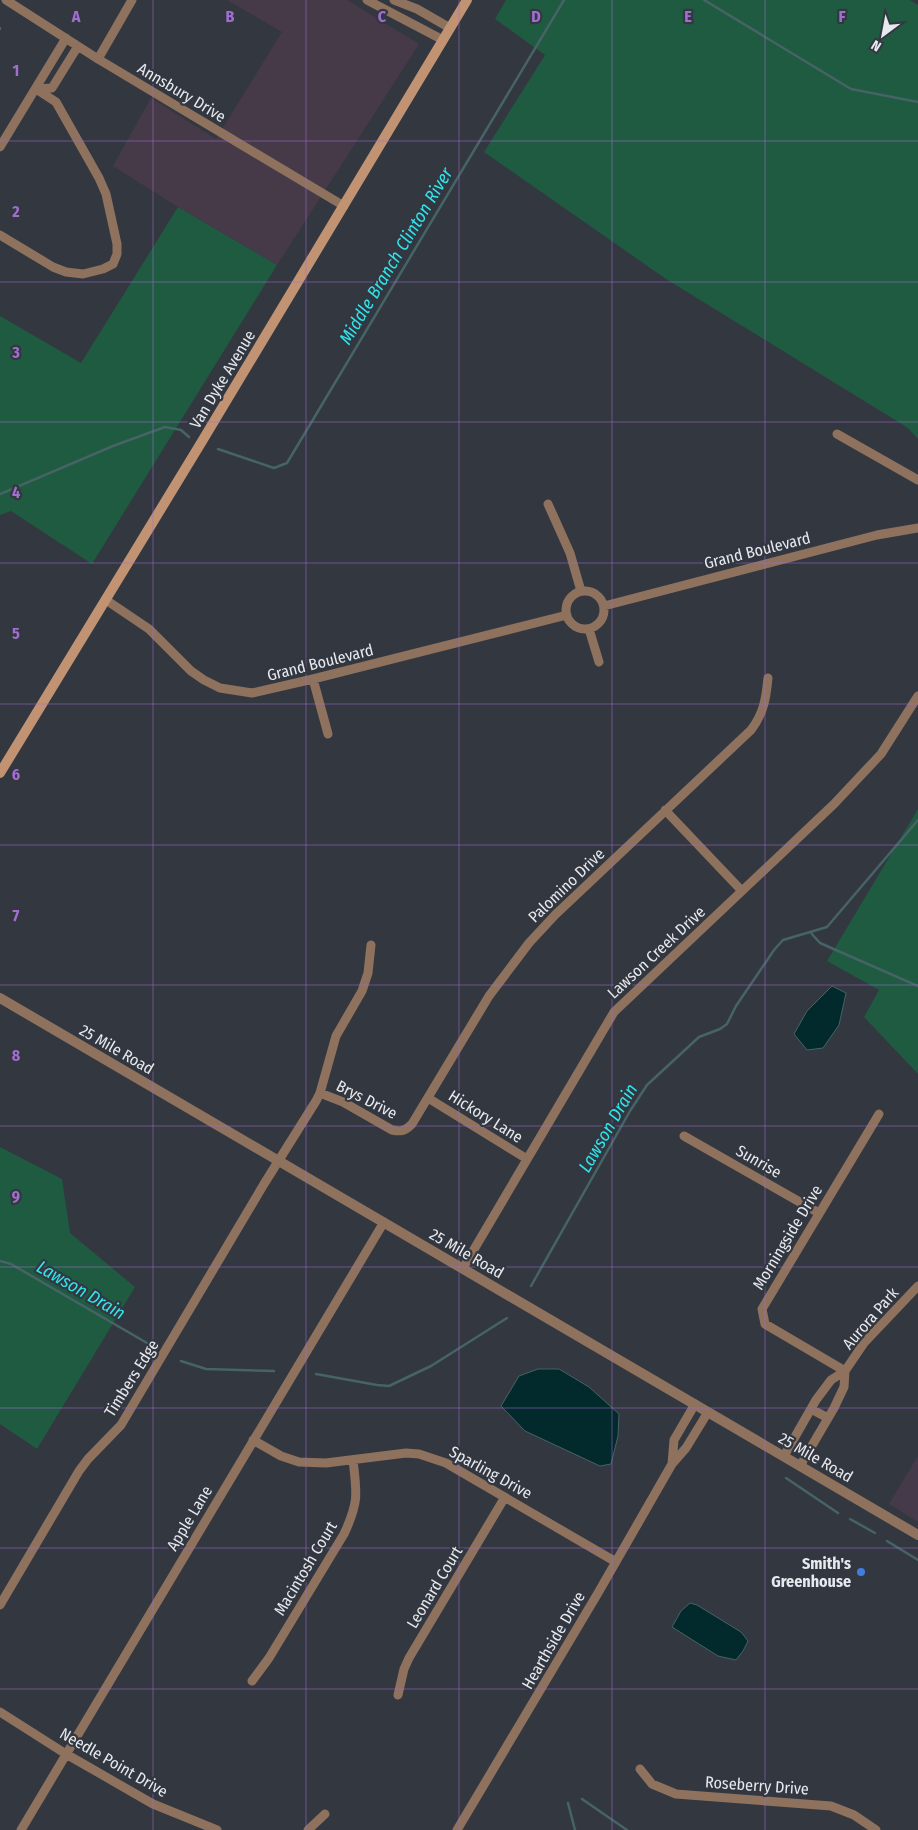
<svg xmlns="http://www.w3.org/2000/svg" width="918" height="1830" viewBox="0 0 918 1830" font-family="'Fira Sans Condensed',sans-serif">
<rect width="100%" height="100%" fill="#333740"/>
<path fill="#463a49" d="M227 0H347L419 44 277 265 178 207 113 166 151 98 216 139 282 32Z"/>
<path fill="#443a4a" d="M918 1456V1522L889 1504Z"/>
<path fill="#1f5b41" d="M506 0H910L918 5V439L908 428 666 279 484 152 545 55 495 19Z
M178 207 277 265 92 564 11 511 0 515V316L81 363Z
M918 809V1074L864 1017 879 990 827 961Z
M0 1147 62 1179 70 1233 135 1287 37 1449 0 1424Z"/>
<path fill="#02292b" stroke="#466366" d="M832 986 846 993 839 1025 823 1048 807 1050 794 1034 807 1011Z
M538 1369H559L589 1387 619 1414 618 1436 611 1464 600 1466 525 1431 501 1406 519 1376Z
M690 1603 697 1605 741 1632 748 1641 743 1651 736 1660 718 1656 672 1627 681 1611Z"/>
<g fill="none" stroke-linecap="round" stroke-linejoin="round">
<path stroke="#466366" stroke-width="2.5" d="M704 0 851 89 918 102
M0 29V28
M218 449 274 468 287 463 564 0
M0 494 113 446 165 427 181 430 189 437
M811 933 820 943 918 986
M0 1261 11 1264 147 1343
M531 1286 630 1111 647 1085 699 1037 720 1029 727 1024 736 1006 774 950 783 940 827 927 918 820
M181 1361 206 1369 274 1371
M316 1374 377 1385 389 1386 431 1366 507 1318
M786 1478 838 1513
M850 1519 875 1533
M887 1541 918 1560
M582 1799 627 1830
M568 1803 575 1830"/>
<path stroke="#8f725e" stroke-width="9" d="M6 0 98 59 344 206
M367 0 443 40
M394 0 417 9 450 28
M98 59 132 0
M36 89 52 88 78 46
M0 147 66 38
M0 235 53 267 66 272 83 274 103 269 113 264 117 254V244L106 194 99 178 56 102 36 89
M837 434 918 480
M548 504 570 553 581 591
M566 610a19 19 0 1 1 38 0a19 19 0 1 1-38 0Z
M106 600 149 629 191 671 204 680 220 688 252 693 313 679 567 615
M604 606 877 535 918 528
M589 629 599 662
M313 679 328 734
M665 810 742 891
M320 1093 343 1102 392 1130C401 1132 405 1131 412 1124L489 996 529 943 555 915 751 730C764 713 766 698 768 678
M428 1098 527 1159
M684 1136 819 1213
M463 1268 614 1012 834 804 881 754 918 696
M845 1371 765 1324 762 1309 879 1114
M811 1409 828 1418
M253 1440 281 1456 299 1462 326 1463 406 1453 419 1454 446 1463 616 1562
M784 1456 816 1400 831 1380 845 1371 864 1343 918 1286
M672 1464 674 1440 695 1404
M800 1466 834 1408 844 1387 845 1371
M0 1605 79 1471 88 1459 121 1425 264 1184 316 1101 320 1093 336 1036 362 991 368 973 371 945
M252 1681 269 1658 344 1534C359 1502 357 1494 353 1460
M398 1695 404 1669 409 1658 505 1497
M0 1712 66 1754 153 1804 217 1830
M640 1769 652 1784 676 1794 831 1806 854 1815 876 1830
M21 1830 384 1222
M308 1830 325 1814
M457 1830 598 1593 672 1464 686 1448 708 1412"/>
<path stroke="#8f725e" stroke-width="10" d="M0 998 918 1535"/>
<path stroke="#c19372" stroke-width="10" d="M0 773 201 443 467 0"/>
</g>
<path fill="none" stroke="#a06ecf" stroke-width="1" stroke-opacity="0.55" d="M153 0V1830M306 0V1830M459 0V1830M612 0V1830M765 0V1830M0 141H918M0 282H918M0 422H918M0 563H918M0 704H918M0 845H918M0 985H918M0 1126H918M0 1267H918M0 1408H918M0 1548H918M0 1689H918"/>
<circle fill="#3f7fe0" stroke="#333740" stroke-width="2" cx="861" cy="1572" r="5"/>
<g text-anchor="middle" stroke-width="4.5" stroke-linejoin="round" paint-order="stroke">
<g font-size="16" fill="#e6e9ee" stroke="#333740">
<text transform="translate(182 92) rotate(31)" y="6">Annsbury Drive</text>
<text transform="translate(222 379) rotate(-59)" y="6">Van Dyke Avenue</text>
<text transform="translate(757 550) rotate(-14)" y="6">Grand Boulevard</text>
<text transform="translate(320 662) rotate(-14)" y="6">Grand Boulevard</text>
<text transform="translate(566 885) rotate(-44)" y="6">Palomino Drive</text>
<text transform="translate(656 952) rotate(-43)" y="6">Lawson Creek Drive</text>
<text transform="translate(117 1049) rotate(30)" y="6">25 Mile Road</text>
<text transform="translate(367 1099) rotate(27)" y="6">Brys Drive</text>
<text transform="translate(486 1116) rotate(32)" y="6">Hickory Lane</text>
<text transform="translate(759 1161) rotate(30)" y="6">Sunrise</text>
<text transform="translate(787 1237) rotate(-59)" y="6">Morningside Drive</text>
<text transform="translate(467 1253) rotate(30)" y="6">25 Mile Road</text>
<text transform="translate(870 1318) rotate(-49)" y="6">Aurora Park</text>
<text transform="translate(131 1378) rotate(-58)" y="6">Timbers Edge</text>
<text transform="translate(816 1457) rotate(30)" y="6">25 Mile Road</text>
<text transform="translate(491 1472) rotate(29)" y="6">Sparling Drive</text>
<text transform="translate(189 1518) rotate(-59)" y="6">Apple Lane</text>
<text transform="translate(305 1568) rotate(-59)" y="6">Macintosh Court</text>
<text transform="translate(434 1587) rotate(-59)" y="6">Leonard Court</text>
<text transform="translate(553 1640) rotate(-60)" y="6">Hearthside Drive</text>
<text transform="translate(114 1762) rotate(30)" y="6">Needle Point Drive</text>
<text transform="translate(757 1785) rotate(4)" y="6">Roseberry Drive</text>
</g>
<g font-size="16" font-weight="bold" fill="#e6e9ee" stroke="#333740" text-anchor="end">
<text x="851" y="1569">Smith's<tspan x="851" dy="18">Greenhouse</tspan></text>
</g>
<g font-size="18" font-style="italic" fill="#2fe5ed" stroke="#333740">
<text transform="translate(396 256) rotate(-59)" y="6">Middle Branch Clinton River</text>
<text transform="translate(608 1128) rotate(-60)" y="6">Lawson Drain</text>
<text transform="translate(81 1290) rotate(30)" y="6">Lawson Drain</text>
</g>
</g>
<g font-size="16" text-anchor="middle" font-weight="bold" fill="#a06ecf" stroke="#333740" stroke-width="4.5" stroke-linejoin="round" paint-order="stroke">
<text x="76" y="22">A</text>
<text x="230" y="22">B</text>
<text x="382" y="22">C</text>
<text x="536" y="22">D</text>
<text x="688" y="22">E</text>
<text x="842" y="22">F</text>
<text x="16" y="76">1</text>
<text x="16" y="217">2</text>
<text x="16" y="358">3</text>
<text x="16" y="498">4</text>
<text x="16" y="639">5</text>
<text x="16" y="780">6</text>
<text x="16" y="921">7</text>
<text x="16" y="1061">8</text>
<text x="16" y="1202">9</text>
</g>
<g transform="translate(883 35) rotate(212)" stroke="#333740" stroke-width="4" paint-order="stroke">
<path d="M0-4L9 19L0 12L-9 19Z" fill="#e6e9ee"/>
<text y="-8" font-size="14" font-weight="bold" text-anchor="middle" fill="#e6e9ee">N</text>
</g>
</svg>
